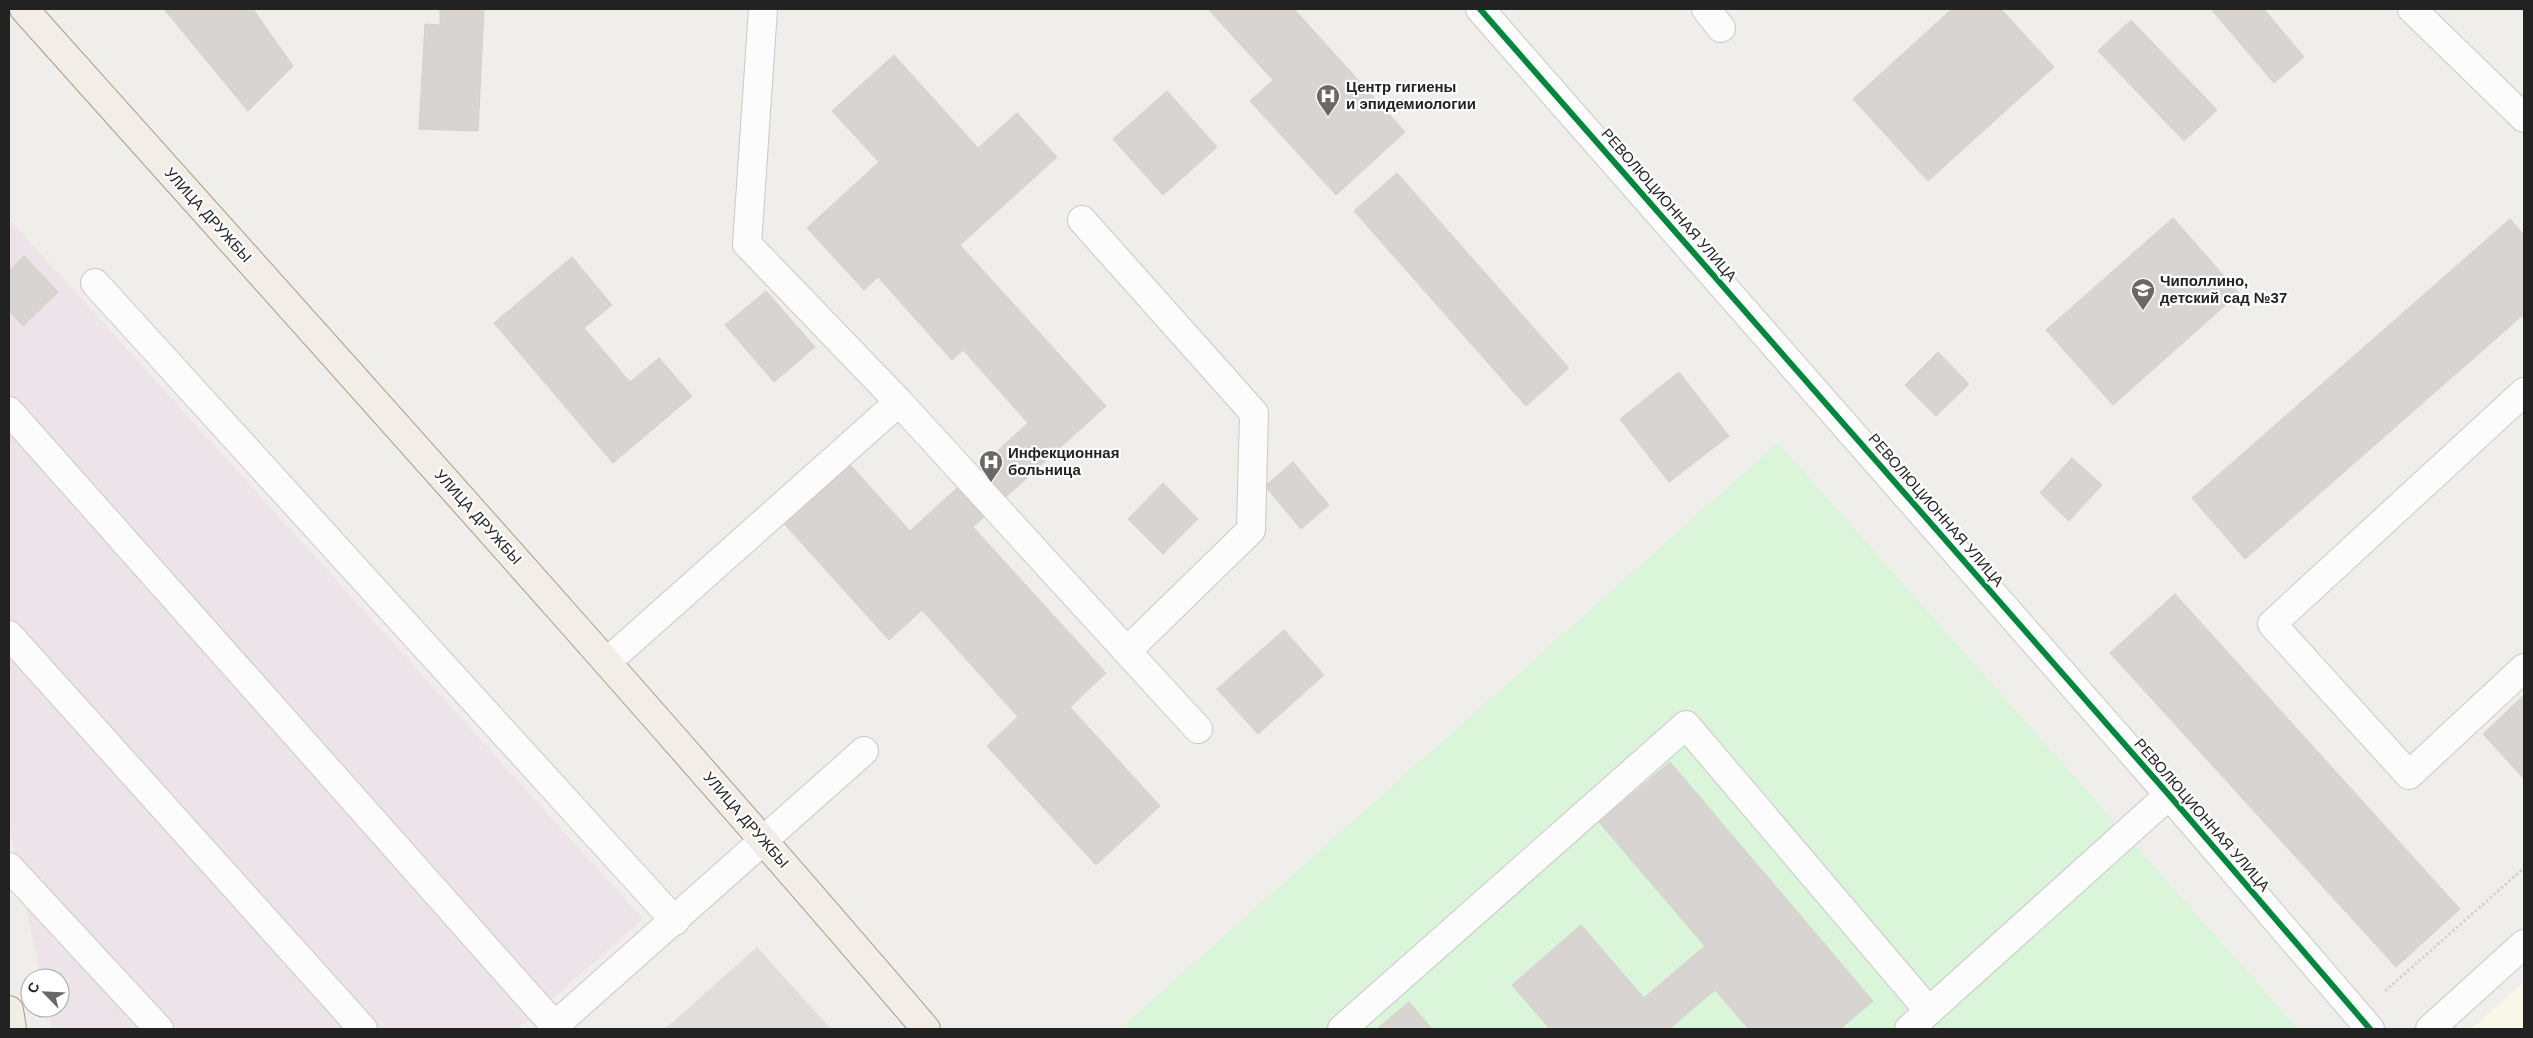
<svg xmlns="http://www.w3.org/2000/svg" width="2533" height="1038" viewBox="0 0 2533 1038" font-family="Arial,sans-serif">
<rect width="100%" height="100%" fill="#f0eeeb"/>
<path fill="#dfdedc" d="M757 947 831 1029H665Z"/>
<path fill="#ede4e9" d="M10 220 643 919 518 1029H52L48 1008H60V978H41L9 825Z"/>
<path fill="#f8f7e8" d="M2524 982V1029H2471Z"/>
<path fill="#daf5da" d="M1778 443 2298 1029H1120Z"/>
<path fill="#d7d4d2" stroke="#d3d0cc" d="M164 9H253L293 66 248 111Z
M440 9H484L478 131 419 129 425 24 440 25Z
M1208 9H1294L1405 132 1336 195 1250 101 1273 80Z
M1952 9H2001L2054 67 1928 181 1853 99Z
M2211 9H2264L2304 57 2274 83Z
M2131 20 2217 110 2184 141 2098 51Z
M894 55 978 148 1017 113 1057 157 960 245 1106 406 973 527 1106 673 1070 707 1160 806 1096 865 987 746 1018 717 922 610 889 640 779 518 844 458 910 531 1028 423 963 350 952 360 878 277 864 290 807 228 879 162 832 111Z
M1167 91 1217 147 1163 195 1113 139Z
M1397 173 1569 368 1526 406 1354 211Z
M2173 218 2239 293 2113 405 2046 330Z
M2510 219 2524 235V314L2245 559 2192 498Z
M24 256 58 292 23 326 9 311V271Z
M572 257 612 305 584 328 630 382 659 358 692 396 613 463 494 323Z
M766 291 815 347 774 382 725 325Z
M1938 352 1969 384 1936 416 1905 385Z
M1679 372 1729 436 1669 482 1620 419Z
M2072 458 2102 485 2069 521 2040 493Z
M1293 462 1329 505 1301 529 1265 486Z
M1163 483 1198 519 1163 554 1128 519Z
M2175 594 2460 909 2396 967 2110 653Z
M1284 630 1324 675 1258 734 1217 689Z
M2524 695V779L2483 734Z
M1670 762 1873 1001 1840 1029H1749L1715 990 1669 1029H1550L1512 985 1581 925 1644 998 1705 946 1599 822Z
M1409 1002 1432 1029H1377Z"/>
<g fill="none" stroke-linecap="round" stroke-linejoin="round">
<g stroke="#c9c8c7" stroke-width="30">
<path id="minor" d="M763 9 747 244 899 402
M1480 9 2169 795 2370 1029
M1706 9 1721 28
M2412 9 2524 118
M1082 220 1254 413 1251 530 1127 651
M95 283 675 921
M2524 392 2272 624 2409 775 2524 668
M9 411 555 1026
M9 635 363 1029
M607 662 899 402 1198 729
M9 867 159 1029
M551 1029 864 751
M1342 1029 1686 725 1929 1011
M1909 1029 2169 795
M2430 1029 2524 944"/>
</g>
<g stroke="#a79c86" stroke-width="30">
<path id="major" d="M24 9C326 347 631 684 926 1029
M9 1010 12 1029"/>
</g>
<path stroke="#dccecd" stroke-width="3" stroke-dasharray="2.5 2.5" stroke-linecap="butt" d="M2385 991 2524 868"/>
<use href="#minor" stroke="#fdfcfc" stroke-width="28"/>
<use href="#major" stroke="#f3ede7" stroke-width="28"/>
<g stroke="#fff" stroke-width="9">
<path id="cycleway" d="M1480 9 2169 795 2370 1029"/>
</g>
<use href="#cycleway" stroke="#00873e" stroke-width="6"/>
</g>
<defs>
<g id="hospital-pin" transform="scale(1.25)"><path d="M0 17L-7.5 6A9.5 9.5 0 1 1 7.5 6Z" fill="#6a6968" stroke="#fff"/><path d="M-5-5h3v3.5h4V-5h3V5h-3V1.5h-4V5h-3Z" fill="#fff"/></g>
<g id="school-pin" transform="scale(1.25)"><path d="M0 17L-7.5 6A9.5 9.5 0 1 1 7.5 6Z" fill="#6a6968" stroke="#fff"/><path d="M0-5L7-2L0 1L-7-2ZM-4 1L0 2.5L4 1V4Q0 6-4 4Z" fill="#fff"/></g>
</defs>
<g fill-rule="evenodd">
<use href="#hospital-pin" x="1328" y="96"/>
<use href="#school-pin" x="2143" y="290"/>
<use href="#hospital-pin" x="991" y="462"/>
</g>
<g text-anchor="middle" stroke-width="4.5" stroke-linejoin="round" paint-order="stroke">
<g font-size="15" font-weight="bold" fill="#222" stroke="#fff" text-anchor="start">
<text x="1346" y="92">Центр гигиены<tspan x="1346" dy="17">и эпидемиологии</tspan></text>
<text x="2160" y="286">Чиполлино,<tspan x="2160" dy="17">детский сад №37</tspan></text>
<text x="1008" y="458">Инфекционная<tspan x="1008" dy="17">больница</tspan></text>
</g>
<g font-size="15" fill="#222" stroke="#fff">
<text transform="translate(1669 205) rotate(49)" y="5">РЕВОЛЮЦИОННАЯ УЛИЦА</text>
<text transform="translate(208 215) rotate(48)" y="5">УЛИЦА ДРУЖБЫ</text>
<text transform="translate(1936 510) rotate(49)" y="5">РЕВОЛЮЦИОННАЯ УЛИЦА</text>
<text transform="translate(478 517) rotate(48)" y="5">УЛИЦА ДРУЖБЫ</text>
<text transform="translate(2202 815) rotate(49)" y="5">РЕВОЛЮЦИОННАЯ УЛИЦА</text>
<text transform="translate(746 820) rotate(49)" y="5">УЛИЦА ДРУЖБЫ</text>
</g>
</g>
<rect width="2533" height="1038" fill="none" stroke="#222222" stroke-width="20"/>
<g transform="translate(45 993) rotate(294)"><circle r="24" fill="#ffffff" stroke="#a7a7a7"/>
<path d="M0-4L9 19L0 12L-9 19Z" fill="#6a6968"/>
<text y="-8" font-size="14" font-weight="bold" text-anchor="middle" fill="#222222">С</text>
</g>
</svg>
